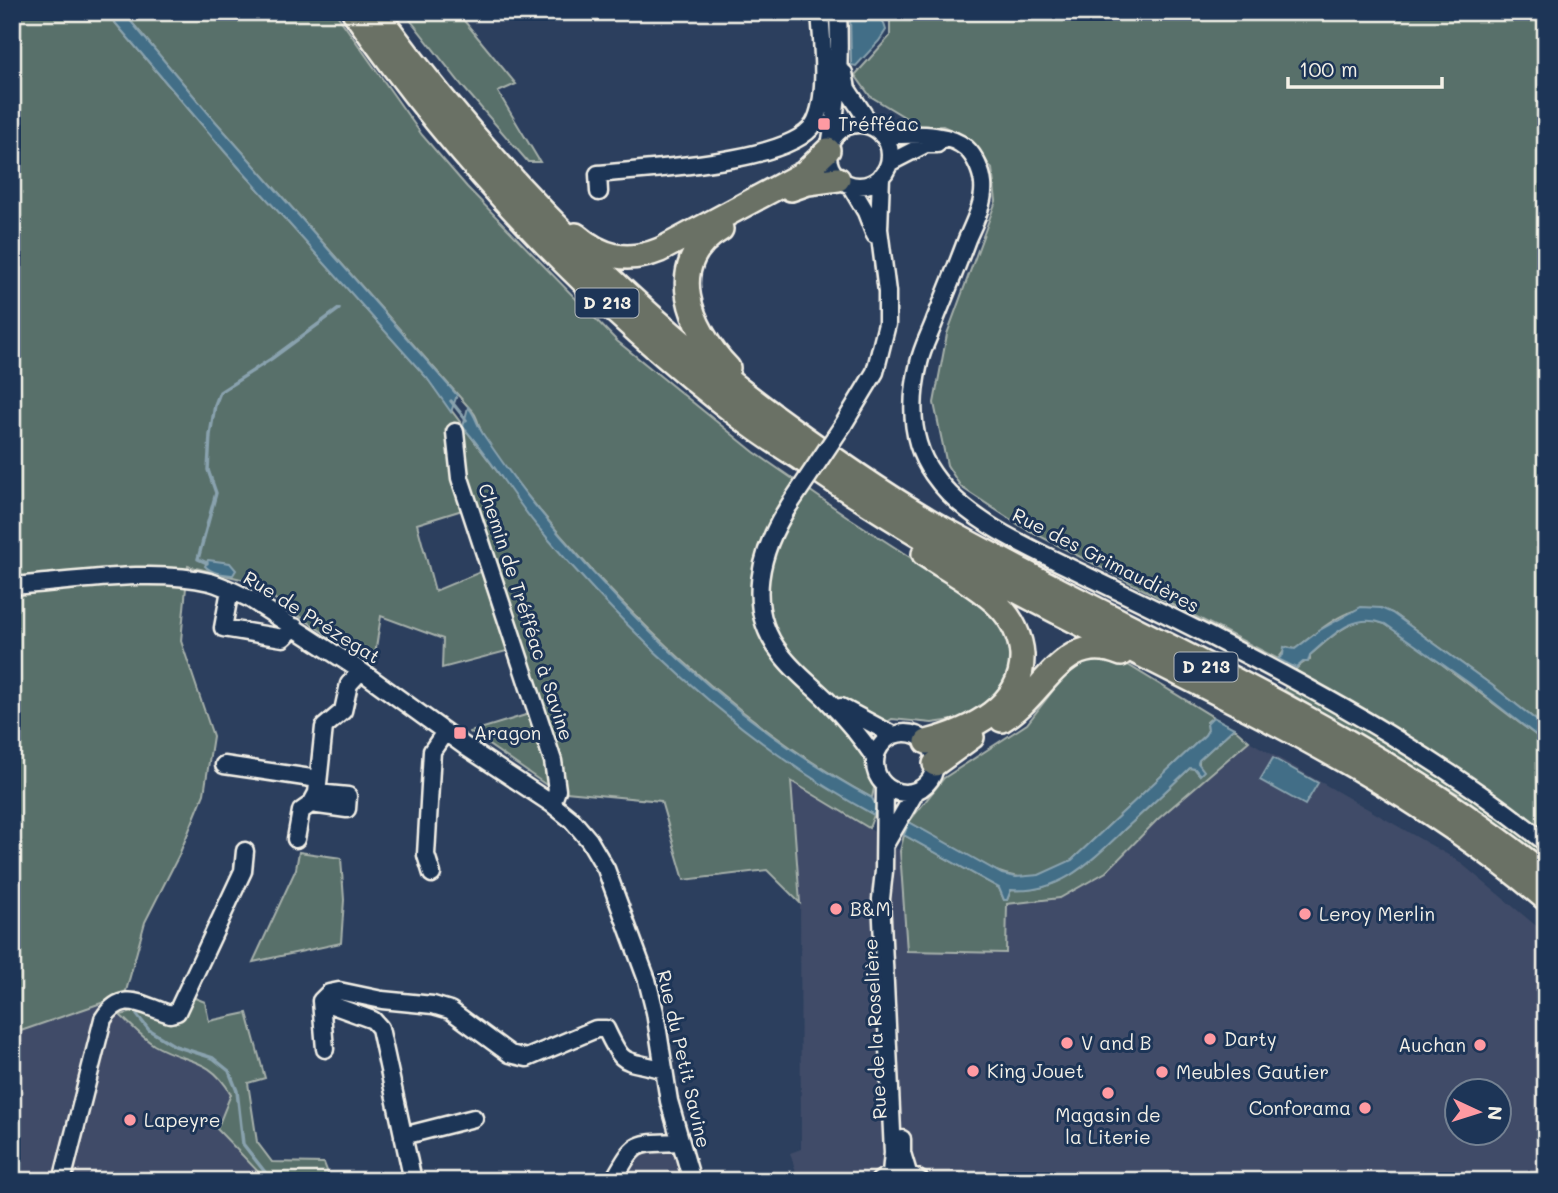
<svg xmlns="http://www.w3.org/2000/svg" width="1558" height="1193" viewBox="0 0 1558 1193" font-family="Mali,sans-serif">
<rect width="100%" height="100%" fill="#2c3f5e"/>
<filter id="ink" filterUnits="userSpaceOnUse"><feTurbulence type="fractalNoise" baseFrequency=".0143" numOctaves="2"/><feDisplacementMap in="SourceGraphic" scale="14" xChannelSelector="R" yChannelSelector="G"/><feConvolveMatrix kernelMatrix="1 2 1 2 8 2 1 2 1" color-interpolation-filters="sRGB"/></filter>
<g filter="url(#ink)">
<path fill="#3f4b67" fill-rule="evenodd" d="M1249 741 1457 860 1546 934V1181H799L790 1153 801 1149 800 903 791 780 869 828 900 851 907 951 1006 904 1060 898 1106 872 1158 819ZM1456 1092H1498V1134H1456Z
M110 1000 117 1014 154 1045 203 1064 222 1077 231 1094 247 1159 267 1181H12V1034Z
M642 1151H675L687 1181H624Z"/>
<path fill="#586f6b" stroke="#a6b0aa" stroke-width="2" fill-rule="evenodd" d="M12 12H106L226 153 427 378 542 531 613 609 669 664 730 717 805 772 874 815 869 828 791 781 800 903 767 870 684 880 661 801 555 791 470 732 542 710 522 647 442 668 443 639 381 616 373 667 249 581 188 566 181 641 213 736 204 794 179 855 145 922 126 991 110 1000 12 1034ZM472 502 495 566 435 591 417 524 459 511Z
M123 12H335L422 135 467 187 617 341 754 452 848 517 993 611 1012 633 1014 678 989 704 960 719 932 723 892 719 871 732 865 752 874 788 872 798C739 725 627 617 531 500 514 479 493 455 481 431 478 424 478 418 473 412L209 114Z
M404 12H457L516 84 498 92 540 162H528L464 88Z
M890 12H1546V728L1493 686 1392 613C1353 597 1324 627 1295 649L1287 647 1278 659 1022 527 961 487 947 465 934 403 947 334 996 201 992 169 970 139 943 126 921 127 870 96 855 75 890 36Z
M1369 619 1385 624 1414 643 1546 743V859L1457 793 1284 690C1291 678 1295 664 1310 660V655C1327 641 1346 621 1369 619Z
M1099 654 1123 662 1213 717 1207 722 1208 730 1205 735 1072 860C1060 867 1046 875 1032 877 996 882 940 840 909 822L944 778 1027 724 1075 662Z
M1234 728 1249 741 1158 819 1106 872 1060 898 1007 904 1006 953 907 951 900 851 904 835 999 888 1004 900H1007L1011 890C1061 894 1092 859 1126 828 1148 808 1169 788 1190 768L1195 769 1199 774V760Z
M299 852 341 858 344 900 341 943 253 962 296 869Z
M190 996 205 1002 209 1021 247 1013 265 1078 248 1083 257 1142 272 1162 324 1163 331 1181H267L217 1129 231 1094C209 1056 187 1064 154 1045 142 1037 131 1025 120 1015L139 1011 175 1023Z"/>
<path fill="#426e87" stroke="#89a2ae" stroke-width="2" d="M106 12H123L209 114 457 395 451 412 427 378 226 153Z
M863 12 883 21 886 30 879 41 856 66 851 65 850 13Z
M468 407C477 417 476 424 483 434 498 456 513 478 530 499 624 616 739 727 872 798L876 806 874 815C744 745 631 637 536 525 510 493 490 457 463 427Z
M208 560 230 563 236 570 233 575C223 574 212 574 205 566Z
M1361 607 1381 608 1392 613 1493 686 1546 728V743L1469 683 1385 624C1353 612 1333 635 1310 655L1308 662H1303L1296 668 1278 659 1283 655 1284 647 1295 649 1320 630Z
M1213 717 1234 728 1199 760 1198 763 1204 771 1200 775 1195 769 1190 768C1169 788 1148 808 1126 828 1092 860 1061 894 1011 890L1007 900H1004L999 888 904 835 909 822 1002 874 1016 877 1039 875 1072 860 1205 735 1208 730 1207 723Z
M1273 758 1318 783 1305 805 1260 780Z"/>
<g fill="none" stroke-linecap="round" stroke-linejoin="round">
<path stroke="#89a2ae" stroke-width="3.5" d="M451 401 466 420
M207 563 198 559 216 493 208 470 210 435 215 405 220 392 271 359 339 309
M137 1015 149 1030 175 1046 213 1058 229 1071 237 1091 243 1144 272 1181"/>
<g stroke="#f4f1e8" stroke-width="21">
<path id="minor" d="M844 73 847 89 872 127
M828 155a31 31 0 1 1 62 0a31 31 0 1 1-62 0Z
M882 135C907 136 946 130 966 148 975 156 982 172 983 184 985 202 974 223 967 239 957 266 946 293 935 320 930 334 922 348 919 363 910 401 910 442 933 474 966 522 1031 548 1081 573 1128 596 1175 618 1221 642 1335 700 1446 763 1546 843
M831 140C839 97 840 56 838 12
M889 163 926 144H937
M850 185 866 212 875 235
M599 192 598 174C644 169 790 163 814 124 829 98 822 42 820 12
M843 425 875 372 887 324V292L879 229 881 176
M455 432 460 478 553 761 557 790 552 804
M790 504C760 550 744 607 781 654 794 672 812 685 827 700 845 718 861 737 875 758
M12 586C71 582 153 568 210 582 224 586 237 593 250 599L361 671 466 747 552 804 572 820 589 840 606 869 647 980 655 1012 669 1101 692 1181
M230 590 223 628 283 638 295 627
M841 707 893 735
M875 763a30 30 0 1 1 60 0a30 30 0 1 1-60 0Z
M224 765 318 779
M885 785 884 871 881 899 893 1153 891 1173
M311 804 347 809 348 796 317 793
M296 839 301 811 311 804 317 793 324 727 343 711 349 684 361 671
M886 843 916 791
M432 874 426 855 432 751 445 732
M321 1001 373 1020 380 1028 413 1181
M325 1049 321 1001 329 993 339 991 382 1000 433 1005 450 1010 510 1054 527 1058 596 1029H606C625 1070 624 1058 664 1070
M403 1136 474 1118
M902 1139V1153L908 1173
M62 1181 103 1019C123 988 142 1006 170 1014L177 1012 243 871 245 851
M613 1181C637 1139 633 1144 680 1142
M879 1181C892 1170 907 1170 921 1181"/>
</g>
<g stroke="#f4f1e8" stroke-width="28">
<path id="highway" d="M354 12C461 166 595 306 744 420 762 434 781 446 800 458 870 507 944 551 1019 592 1198 687 1389 766 1546 899
M376 12C496 176 638 319 803 437 845 467 888 497 933 523 1138 638 1362 726 1546 876
M791 189 808 183 838 179
M721 229C662 263 691 329 728 368
M576 235C603 258 628 263 660 250L804 173 828 150
M924 554C948 570 980 587 1000 607 1012 619 1021 637 1022 655 1024 706 970 731 927 742
M1002 720C1044 696 1063 629 1121 654
M935 764 972 737"/>
</g>
<use href="#minor" stroke="#1d3557" stroke-width="16"/>
<use href="#highway" stroke="#6b7165" stroke-width="23"/>
<g stroke="#f4f1e8" stroke-width="21" stroke-linecap="butt">
<path id="minor-bridge" d="M790 504 843 425"/>
</g>
<use href="#minor-bridge" stroke="#1d3557" stroke-width="16"/>
</g>
</g>
<g fill="#ff9aa2" stroke="#1d3557" stroke-width="2.5">
<rect x="817" y="117" width="14" height="14" rx="3.5"/>
<rect x="453" y="726" width="14" height="14" rx="3.5"/>
<circle cx="836" cy="909" r="7"/>
<circle cx="1305" cy="914" r="7"/>
<circle cx="1210" cy="1039" r="7"/>
<circle cx="1067" cy="1043" r="7"/>
<circle cx="1480" cy="1045" r="7"/>
<circle cx="973" cy="1071" r="7"/>
<circle cx="1162" cy="1072" r="7"/>
<circle cx="1108" cy="1093" r="7"/>
<circle cx="1365" cy="1108" r="7"/>
<circle cx="130" cy="1120" r="7"/>
</g>
<g text-anchor="middle" stroke-width="6" stroke-linejoin="round" paint-order="stroke">
<g fill="#1d3557" stroke="#b4b9bc" stroke-width="2">
<rect x="575.5" y="288.5" width="63" height="29" rx="5"/>
<rect x="1174.5" y="652.5" width="63" height="29" rx="5"/>
</g>
<g font-size="18" font-weight="bold" fill="#f4f1e8">
<text x="607" y="309">D 213</text>
<text x="1206" y="673">D 213</text>
</g>
<g font-size="19" fill="#f4f1e8" stroke="#1d3557" text-anchor="start">
<text x="838" y="131">Tréfféac</text>
<text x="474" y="740">Aragon</text>
<text x="850" y="916">B&amp;M</text>
<text x="1319" y="921">Leroy Merlin</text>
<text x="1224" y="1046">Darty</text>
<text x="1081" y="1050">V and B</text>
<text x="1466" y="1052" text-anchor="end">Auchan</text>
<text x="987" y="1078">King Jouet</text>
<text x="1176" y="1079">Meubles Gautier</text>
<text x="1351" y="1115" text-anchor="end">Conforama</text>
<text x="1108" y="1122" text-anchor="middle">Magasin de<tspan x="1108" dy="22">la Literie</tspan></text>
<text x="144" y="1127">Lapeyre</text>
</g>
<g font-size="19" fill="#f4f1e8" stroke="#1d3557">
<text transform="translate(1106 560) rotate(27)" y="7">Rue des Grimaudières</text>
<text transform="translate(526 612) rotate(72)" y="7">Chemin de Tréfféac à Savine</text>
<text transform="translate(312 617) rotate(32)" y="7">Rue de Prézegat</text>
<text transform="translate(875 1029) rotate(-93)" y="7">Rue de la Roselière</text>
<text transform="translate(684 1059) rotate(77)" y="7">Rue du Petit Savine</text>
</g>
</g>
<rect width="1558" height="1193" fill="none" stroke="#1d3557" stroke-width="42"/>
<rect x="21" y="21" width="1516" height="1151" fill="none" stroke="#f4f1e8" stroke-width="2.5" filter="url(#ink)"/>
<g transform="translate(1478 1112) rotate(94)"><circle r="33" fill="#1d3557" stroke="#738091" stroke-width="2"/>
<path d="M0-5L12 26L0 18L-12 26Z" fill="#ff9aa2"/>
<text y="-10" font-size="19" font-weight="bold" text-anchor="middle" fill="#f4f1e8">N</text>
</g>
<path d="M1288 77v10h154v-10" fill="none" stroke="#f4f1e8" stroke-width="3.5"/>
<text x="1299" y="77" font-size="21" fill="#f4f1e8" stroke="#1d3557" stroke-width="5" paint-order="stroke">100 m</text>
</svg>
